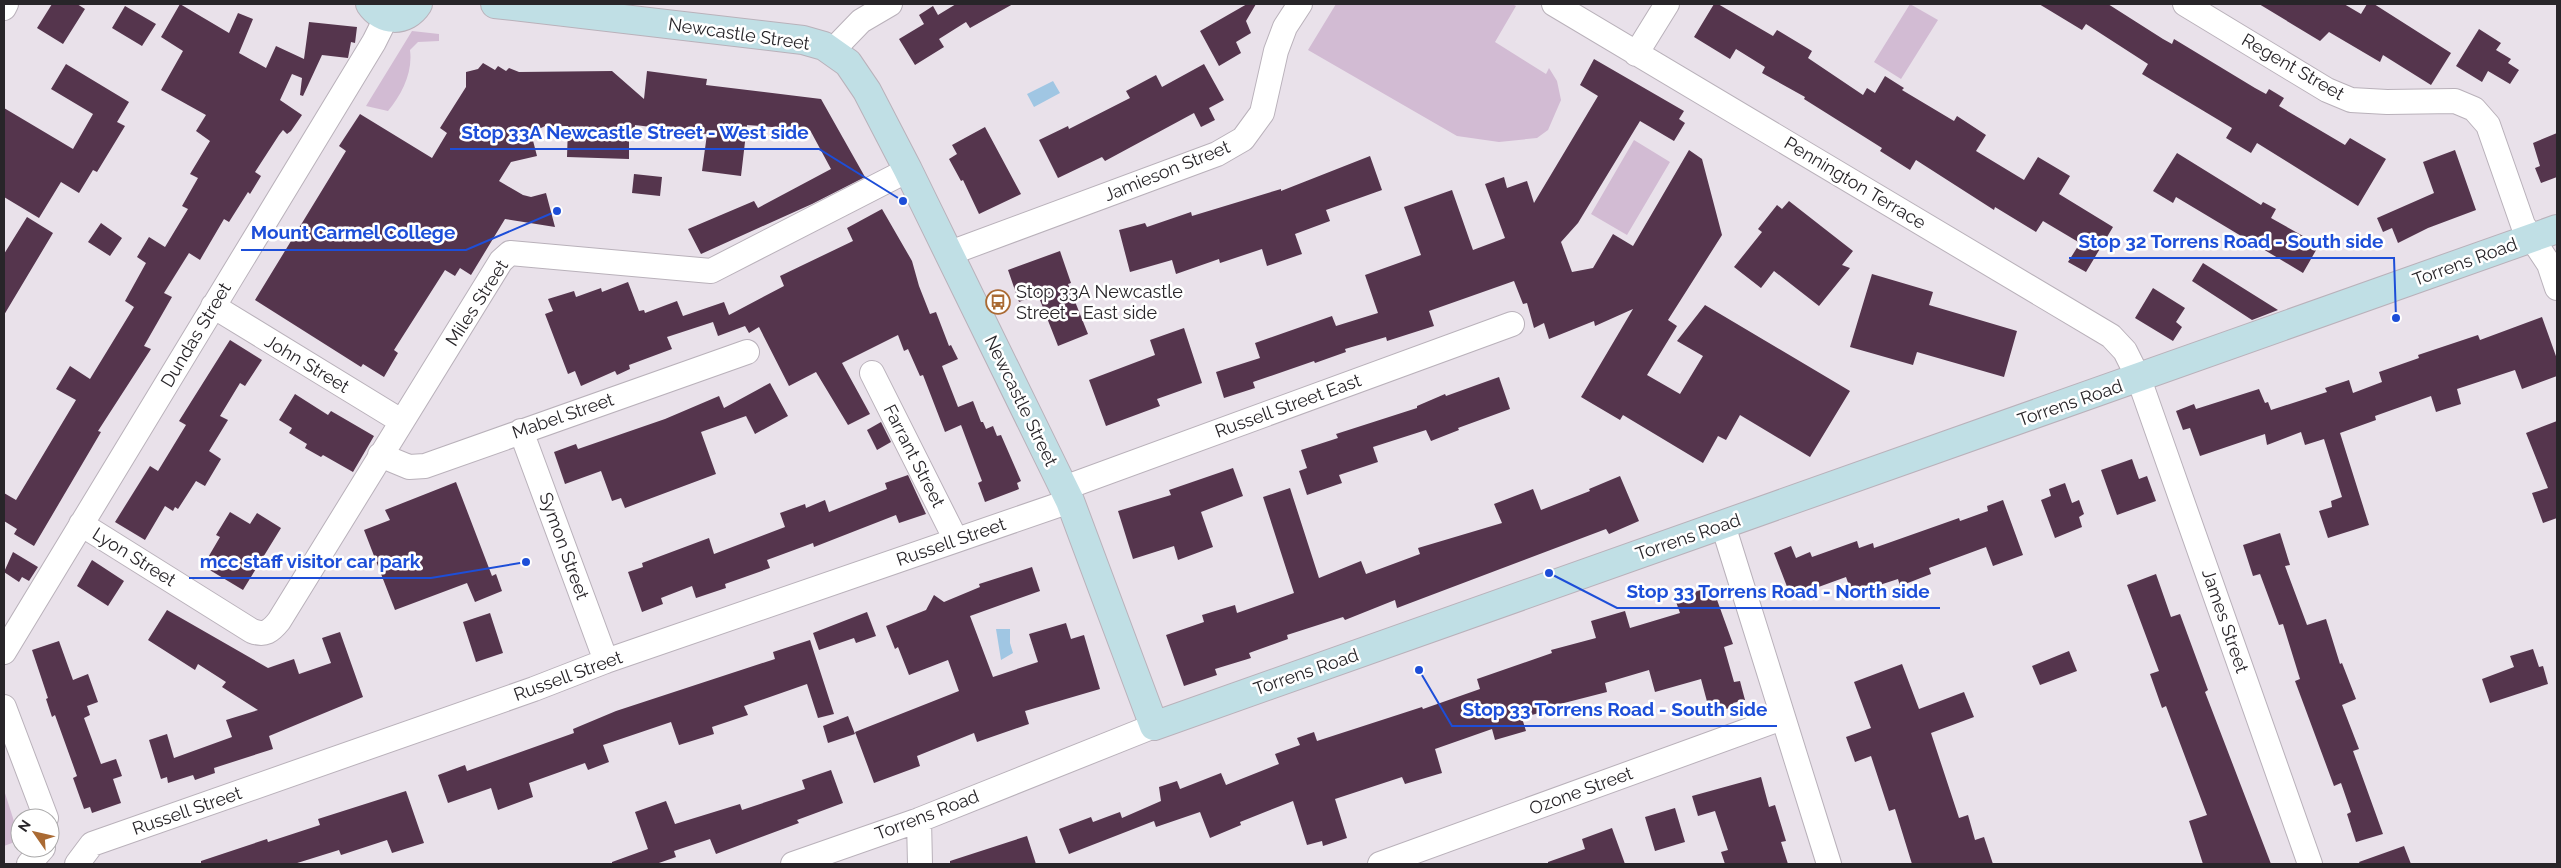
<svg xmlns="http://www.w3.org/2000/svg" width="2561" height="868" viewBox="0 0 2561 868" font-family="Raleway,sans-serif">
<rect width="100%" height="100%" fill="#e9e1ea"/>
<path fill="#d2bbd3" d="M1336 4H1512L1516 6 1495 42 1546 74 1549 68 1557 81 1561 100 1548 130 1537 138 1499 142 1457 136 1308 50Z
M1910 4 1938 20 1901 79 1874 62Z
M412 31 439 34V41L418 42 410 50C413 72 402 94 388 111L366 106Z
M1634 140 1670 162 1627 235 1591 214Z
M4 790 20 840 4 846Z"/>
<path fill="#a0c6e3" d="M1053 81 1060 93 1034 107 1027 94Z
M996 629H1010V643L1013 653 1001 660Z"/>
<path fill="#55354d" d="M52 4H77L85 9 63 44 37 28Z
M180 4 229 33 238 13 253 19 239 53 266 68 276 46 304 59 309 22 357 27 355 43 351 42 348 58 322 55 303 96 300 95 302 78 292 74 280 100 302 115 291 131 287 134 283 130 279 135 255 172 261 176 250 194 248 192 229 222 224 219 200 260 189 253 164 293 172 297 144 346 151 349 98 431 101 432 34 546 14 534 17 529 4 521V493L16 500 76 400 56 389 70 366 90 379 134 307 125 301 146 263 137 257 149 237 165 247 188 209 182 206 198 178 190 174 210 141 196 131 206 115 161 90 183 51 161 37Z
M956 4H1013L970 28 966 22 939 39 944 47 915 65 899 39 924 24 919 15 933 6 938 15Z
M1247 4H1256L1246 21 1251 33 1236 42 1241 53 1219 66 1200 31Z
M1714 4H1718L1773 36 1777 30 1812 51 1808 58 1863 95 1867 88 1875 93 1885 76 1904 88 1902 90 1954 121 1957 116 1986 135 1976 151 2024 180 2038 157 2070 176 2059 194 2113 227 2086 272 2068 262 2080 243 2043 221 2036 232 1995 207 1994 210 1916 160 1910 170 1880 151 1882 148 1804 99 1805 97 1762 73 1765 67 1736 49 1730 59 1694 37Z
M2039 4H2108L2163 39 2172 44 2174 39 2255 88 2266 94 2269 89 2284 98 2279 106 2345 145 2350 138 2386 159 2358 206 2257 143 2251 153 2226 138 2232 128 2142 74 2148 64 2086 24 2082 30Z
M2259 4H2344L2361 14 2367 4H2374L2451 53 2431 85 2383 55 2380 62 2329 32 2320 41Z
M125 6 156 24 142 46 112 28Z
M2479 29 2501 43 2496 50 2511 59 2508 63 2519 70 2510 84 2488 71 2482 82 2456 66Z
M1594 59 1684 111 1679 119 1685 123 1674 141 1640 121 1578 223 1561 242 1572 272 1593 268 1613 234 1633 246 1689 150 1702 159 1722 235 1668 320 1677 326 1647 375 1680 394 1703 356 1677 341 1705 305 1850 391 1810 457 1740 415 1726 440 1718 436 1703 463 1623 415 1620 420 1581 397 1633 309 1595 326 1594 321 1549 339 1544 323 1534 328 1527 303 1523 304 1514 281 1429 311 1434 326 1387 341 1386 337 1345 349 1346 352 1315 363 1314 361 1253 382 1255 388 1224 398 1216 372 1260 358 1255 343 1332 316 1336 326 1378 313 1365 275 1421 255 1404 207 1452 190 1473 250 1505 238 1485 184 1504 177 1507 188 1527 181 1534 203 1598 96 1580 85Z
M483 63 495 70 498 66 506 71 509 68 519 72 612 71 644 99 647 71 707 79 706 85 821 99 865 177 812 204 701 254 688 229 754 201 758 208 831 169 810 130 747 125 741 176 702 171 707 134 635 125 634 134H629V159L567 157 568 126H545L531 133 537 156 511 162 499 181 523 195 531 197 546 193 555 227 505 219 471 275 460 268 455 276 445 270 394 350 398 353 384 377 363 364 361 367 255 300 346 151 339 146 360 114 432 158 447 133 440 128 466 87V72L478 69Z
M66 64 129 102 117 122 125 126 97 172 93 170 79 193 61 182 39 218 4 197V108L73 149 93 114 51 89Z
M1204 64 1224 100 1209 108 1215 120 1201 127 1194 113 1105 161 1102 157 1058 178 1039 140 1068 126 1069 129 1130 98 1126 91 1156 75 1162 87Z
M985 127 1021 194 979 214 963 180 961 181 949 159 957 154 952 145Z
M2557 133V177L2541 183 2535 168 2540 166 2533 143Z
M2455 150 2476 210 2428 228 2398 243 2392 228 2383 232 2377 218 2434 193 2423 162Z
M2177 153 2261 205 2263 202 2276 209 2271 218 2319 245 2303 273 2176 197 2173 203 2153 191Z
M1370 156 1382 190 1326 210 1330 221 1295 234 1302 254 1267 266 1262 249 1220 263 1219 259 1176 274 1172 260 1130 272 1119 230 1145 223 1147 227 1191 212 1192 216 1281 189V191Z
M634 174 662 177 660 196 632 193Z
M1789 201 1853 251 1842 265 1850 268 1819 306 1774 271 1761 288 1734 267 1762 232 1758 229 1777 205 1782 209Z
M882 209 912 261 919 286 930 314 936 312 949 346 951 345 958 359 942 366 958 407 973 401 981 422H983L986 429 993 426 997 436 1001 435 1021 481 1017 483 1019 489 985 502 978 483 982 481 961 425 945 432 923 375 920 376 908 349 904 351 898 335 842 363 870 414 848 425 816 372 789 386 759 327 749 333 745 326 718 336 713 322 667 337 672 349 629 365 630 369 617 375 615 371 581 386 575 371 568 374 545 314 553 311 548 299 574 291 576 297 601 288 602 292 628 282 639 311 644 310 645 313 677 301 683 316 724 302 729 315 784 286 780 276 853 241 847 228Z
M27 217 53 233 4 315V254Z
M101 223 122 238 110 256 88 242Z
M1060 251 1071 283 1068 284 1088 334 1058 346 1038 295 1019 302 1008 270Z
M2203 263 2278 310 2252 320 2192 281Z
M1872 274 1933 292 1929 305 2017 331 2004 377 1917 352 1913 365 1850 347Z
M2153 288 2185 308 2176 322 2182 327 2173 341 2135 318Z
M2542 317 2557 359V376L2522 389 2515 370 2457 389 2461 404 2436 412 2431 396 2375 416 2376 420 2340 433 2369 525 2328 538 2319 511 2332 507 2331 501 2342 497 2324 439 2305 445 2301 432 2267 445 2265 434 2200 456 2190 428 2183 430 2176 411 2194 404 2196 409 2259 389 2265 403 2268 402 2271 410 2327 392 2325 388 2349 380 2353 393 2382 382 2379 372 2419 358 2418 355 2478 335 2480 340Z
M1184 328 1202 383 1157 399 1160 406 1106 426 1089 380 1155 355 1150 340Z
M230 340 262 360 245 386 240 383 220 416 228 420 209 451 221 459 205 486 196 481 178 509 175 507 173 511 165 506 145 540 115 522 150 466 158 471 186 425 179 421Z
M1499 377 1510 409 1458 428 1459 430 1431 441 1426 430 1373 447 1378 462 1339 475 1342 483 1307 495 1299 471 1307 468 1301 450 1338 438 1336 434 1417 408V406L1445 394 1446 396Z
M770 383 788 416 755 434 746 416 701 432 716 474 625 508 621 498 612 501 601 471 565 484 554 452 576 444 578 449 665 419 719 396 724 408Z
M295 394 328 415 331 411 374 436 353 472 323 455 321 457 305 448 307 444 289 433 292 428 279 420Z
M2557 421V518L2543 523 2532 493 2548 488 2526 433Z
M881 422 891 442 877 450 867 430Z
M2132 459 2139 479 2147 476 2156 501 2117 515 2101 470Z
M1233 468 1243 496 1201 512 1213 547 1178 560 1174 546 1133 559 1118 511 1171 495 1169 490Z
M908 475 926 514 899 523 896 515 814 547 813 543 767 560 770 568 725 584 726 588 696 598 692 586 661 598 663 604 642 612 628 572 643 567 642 563 709 538 714 554 785 527 780 513 805 504 806 508 825 500 829 512 887 489 885 483Z
M1620 476 1639 521 1609 534 1606 529 1397 608 1395 600 1345 620 1343 617 1287 635 1288 639 1249 653 1251 658 1215 669 1217 675 1184 686 1166 635 1204 622 1202 615 1235 605 1237 613 1294 593 1263 497 1290 488 1319 578 1361 561 1366 574 1420 554 1418 548 1502 523 1494 504 1533 489 1541 510 1590 491 1589 489Z
M456 482 492 576 496 574 502 591 475 602 467 583 395 610 364 530 390 520 385 510Z
M2065 483 2072 503 2079 500 2084 514 2079 517 2082 527 2055 538 2041 500 2051 496 2049 489Z
M2003 500 2023 555 1993 566 1986 547 1929 568 1931 574 1900 586 1898 579 1852 594 1846 577 1791 597 1774 553 1791 546 1796 558 1810 552 1812 557 1857 541 1859 548 1873 543 1874 548 1959 518 1960 521 1988 511 1987 506Z
M230 512 250 524 257 513 281 528 243 590 203 566 220 537 216 535Z
M2280 533 2290 565 2285 566 2307 625 2326 619 2340 664 2342 663 2356 699 2342 705 2359 749 2353 751 2383 834 2356 842 2347 814 2351 812 2341 783 2334 786 2295 681 2300 679 2283 624 2279 625 2260 574 2253 576 2243 545Z
M13 552 38 567 29 581 22 577 19 582 4 572Z
M92 560 124 581 108 606 77 586Z
M1032 567 1040 591 970 616 993 677 1038 662 1029 634 1066 623 1071 639 1084 635 1100 689 1025 711 1029 724 977 742 974 733 917 756 920 766 874 783 855 732 959 691 948 660 909 675 898 647 895 649 886 626 926 610 934 595 944 602 980 587 979 584Z
M2156 574 2171 617 2180 614 2208 690 2205 692 2271 864H2203L2189 821 2207 815 2166 706 2162 708 2150 674 2159 671 2127 585Z
M1712 586 1733 644 1724 647 1734 682 1740 681 1745 700 1733 703 1734 707 1717 711 1716 707 1709 709 1701 679 1655 692 1649 670 1605 683 1607 692 1560 704 1561 706 1522 718 1526 731 1495 740 1492 729 1435 749 1442 773 1405 784 1402 777 1335 799 1347 838 1323 846 1322 841 1307 845 1293 801 1240 822 1241 825 1210 838 1200 812 1156 827 1154 821 1069 854 1059 829 1091 817 1093 822 1120 812 1122 818 1161 801 1159 787 1177 781 1180 789 1221 773 1226 785 1279 764 1275 754 1300 745 1297 738 1314 732 1317 741 1422 707 1423 709 1480 689 1477 679 1552 653 1551 650 1596 638 1591 621 1625 611 1630 628 1680 613 1675 599Z
M167 610 268 668 294 659 299 674 331 663 322 638 340 632 363 697 269 736 273 749 214 768 215 773 195 780 193 775 168 783 167 777 161 779 149 740 167 734 174 758 232 737 226 720 258 710 222 687 226 682 198 664 195 670 148 640Z
M867 612 876 636 856 643 854 638 819 650 813 633Z
M490 613 503 653 476 662 463 622Z
M810 640 834 714 818 718 807 684 744 706 748 715 712 727 714 734 679 745 671 722 603 745 609 762 588 770 585 763 529 783 533 797 498 810 491 788 448 803 438 775 465 765 467 771 574 733 573 729 616 711 775 659 773 652Z
M59 641 73 680 88 674 98 702 87 706 90 715 84 718 101 764 116 759 122 776 113 779 121 803 92 813 90 807 84 809 73 778 77 776 55 715 52 717 46 699 48 698 32 650Z
M2533 649 2539 667 2543 666 2548 684 2490 703 2482 679 2514 667 2510 656Z
M2069 651 2077 671 2040 685 2032 666Z
M1902 664 1919 709 1964 692 1974 717 1931 733 1959 818 1968 815 1975 840 1984 837 1993 864H1912L1895 809 1889 811 1871 756 1855 762 1846 737 1871 728 1854 682Z
M848 716 855 734 828 743 823 726Z
M831 770 843 803 797 820 799 823 716 854 710 839 674 851 676 857 656 864H612V862L648 849 635 812 666 801 675 824 740 804 742 810 805 789 802 780Z
M1761 777 1769 807 1775 805 1786 841 1781 842 1788 864H1725L1721 852 1728 850 1715 811 1698 816 1692 796Z
M406 791 424 843 392 853 387 840 341 855 339 850 294 864H201V861L267 839 268 842 320 825 318 819Z
M1675 808 1685 842 1655 851 1645 817Z
M1612 828 1625 864H1548V862L1585 849 1582 839Z
M1027 836 1036 864H950V861Z
M2404 846 2411 864H2360L2359 862Z"/>
<g fill="none" stroke-linecap="round" stroke-linejoin="round">
<g stroke="#b9b1ba" stroke-width="26">
<path id="street" d="M1554 4 2111 336 2125 351 2139 379 2310 864
M2185 4 2327 90 2351 100 2387 102 2455 101 2474 109 2488 125 2523 225 2549 264 2557 288
M4 8 6 4
M832 51 861 21 890 4
M1636 54 1667 4
M950 253 1217 154 1243 139 1262 113 1276 51 1285 27 1300 4
M213 306 401 421
M872 373 956 540
M521 431 606 661
M380 455 409 467 425 466 747 352
M1064 488 1512 324
M81 524 252 631C265 636 271 631 279 621L501 261 510 253 711 271 908 170
M1723 525 1829 864
M4 652 374 42 386 18
M4 707 46 818
M919 820 920 864
M29 864 43 848
M77 864 92 844 534 689 606 661 1070 501
M793 864 919 820 1154 726
M1380 864 1782 718"/>
</g>
<g stroke="#b9b1ba" stroke-width="30">
<path id="secondary" d="M370 4C382 22 406 23 418 4
M495 4 803 40 824 46 848 63 867 91 908 170 1070 501 1154 726 2557 229"/>
</g>
<use href="#street" stroke="#fff" stroke-width="24"/>
<use href="#secondary" stroke="#c0dfe5" stroke-width="28"/>
</g>
<defs>
<g id="bus-ring" transform="scale(1.25)"><circle r="9.5" fill="#fff" stroke="#aa6a33" stroke-width="1.5"/><path d="M-5-6H5V4H4V6H2V4H-2V6H-4V4H-5ZM-3.5-4V0h7V-4ZM-3.5 1.2v1.5H-2V1.2ZM2 1.2v1.5H3.5V1.2Z" fill="#aa6a33"/></g>
</defs>
<g fill-rule="evenodd">
<use href="#bus-ring" x="998" y="302"/>
</g>
<g text-anchor="middle" stroke-width="5" stroke-linejoin="round" paint-order="stroke">
<g font-size="18" fill="#282529" stroke="#fff">
<text transform="translate(739 34) rotate(8)" y="6">Newcastle Street</text>
<text transform="translate(2293 67) rotate(30)" y="6">Regent Street</text>
<text transform="translate(1167 171) rotate(-22)" y="6">Jamieson Street</text>
<text transform="translate(1855 183) rotate(31)" y="6">Pennington Terrace</text>
<text transform="translate(2465 262) rotate(-20)" y="6">Torrens Road</text>
<text transform="translate(477 303) rotate(-57)" y="6">Miles Street</text>
<text transform="translate(196 335) rotate(-59)" y="6">Dundas Street</text>
<text transform="translate(307 364) rotate(31)" y="6">John Street</text>
<text transform="translate(1021 401) rotate(64)" y="6">Newcastle Street</text>
<text transform="translate(2070 403) rotate(-19)" y="6">Torrens Road</text>
<text transform="translate(1288 406) rotate(-20)" y="6">Russell Street East</text>
<text transform="translate(563 416) rotate(-19)" y="6">Mabel Street</text>
<text transform="translate(914 456) rotate(63)" y="6">Farrant Street</text>
<text transform="translate(1688 537) rotate(-19)" y="6">Torrens Road</text>
<text transform="translate(951 542) rotate(-19)" y="6">Russell Street</text>
<text transform="translate(564 546) rotate(70)" y="6">Symon Street</text>
<text transform="translate(134 557) rotate(32)" y="6">Lyon Street</text>
<text transform="translate(2225 621) rotate(71)" y="6">James Street</text>
<text transform="translate(1306 672) rotate(-19)" y="6">Torrens Road</text>
<text transform="translate(568 676) rotate(-20)" y="6">Russell Street</text>
<text transform="translate(1581 791) rotate(-20)" y="6">Ozone Street</text>
<text transform="translate(187 811) rotate(-19)" y="6">Russell Street</text>
<text transform="translate(927 815) rotate(-21)" y="6">Torrens Road</text>
</g>
<g font-size="18" fill="#282529" stroke="#fff" text-anchor="start">
<text x="1016" y="298">Stop 33A Newcastle<tspan x="1016" dy="21">Street - East side</tspan></text>
</g>
</g>
<path fill="none" stroke="#1d4ed8" stroke-width="2" d="M903 201L819 149H450M557 211L466 250H241M2396 318L2394 258H2069M526 562L431 578H189M1549 573L1617 608H1940M1419 670L1452 726H1777"/>
<g fill="#1d4ed8" stroke="#fff" stroke-width="2">
<circle cx="903" cy="201" r="5"/>
<circle cx="557" cy="211" r="5"/>
<circle cx="2396" cy="318" r="5"/>
<circle cx="526" cy="562" r="5"/>
<circle cx="1549" cy="573" r="5"/>
<circle cx="1419" cy="670" r="5"/>
</g>
<g font-size="19" text-anchor="middle" font-weight="bold" fill="#1d4ed8" stroke="#fff" stroke-width="5" stroke-linejoin="round" paint-order="stroke">
<text x="635" y="139">Stop 33A Newcastle Street - West side</text>
<text x="353" y="239">Mount Carmel College</text>
<text x="2231" y="248">Stop 32 Torrens Road - South side</text>
<text x="310" y="568">mcc staff visitor car park</text>
<text x="1778" y="598">Stop 33 Torrens Road - North side</text>
<text x="1615" y="716">Stop 33 Torrens Road - South side</text>
</g>
<rect width="2561" height="868" fill="none" stroke="#282529" stroke-width="10"/>
<g transform="translate(35 833) rotate(304)"><circle r="24" fill="#ffffff" stroke="#a9a8a9"/>
<path d="M0-4L9 19L0 12L-9 19Z" fill="#aa6a33"/>
<text y="-8" font-size="14" font-weight="bold" text-anchor="middle" fill="#282529">N</text>
</g>
</svg>
